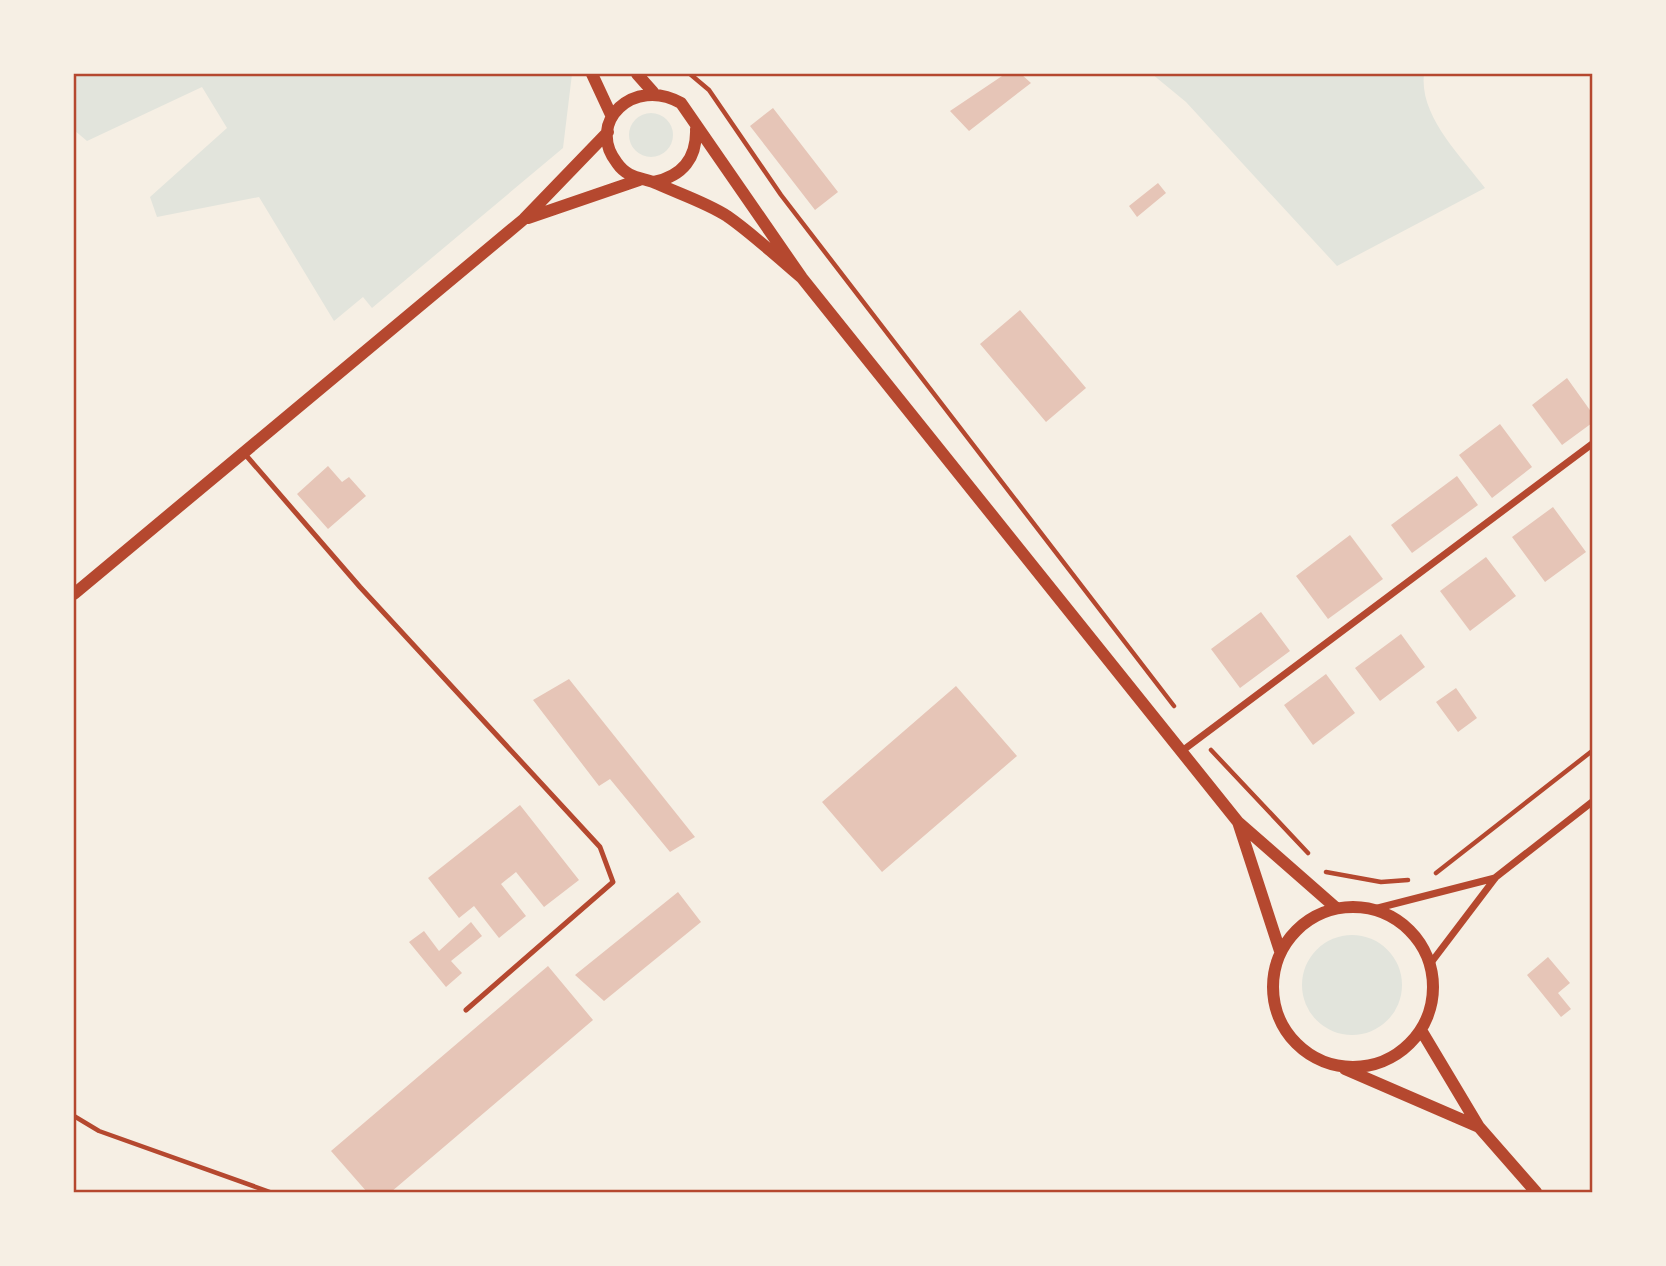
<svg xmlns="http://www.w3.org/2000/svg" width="1666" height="1266" viewBox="0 0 1666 1266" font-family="Commissioner,sans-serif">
<rect width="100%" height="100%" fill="#f6efe4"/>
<path fill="#e2e4dc" d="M74 74H572L563 148 372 308 363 297 334 321 259 197 157 217 150 197 227 128 202 87 87 141 74 130Z
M1152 74H1424C1419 116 1461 156 1485 188L1337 266 1186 102Z
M629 135a22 22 0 1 1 44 0a22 22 0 1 1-44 0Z
M1302 985a50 50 0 1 1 100 0a50 50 0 1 1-100 0Z"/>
<path fill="#e6c5b7" d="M1005 74H1021L1031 83 969 131 950 111Z
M773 108 838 192 815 210 750 126Z
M1158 183 1166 193 1137 217 1129 206Z
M1020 310 1086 388 1046 422 980 344Z
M1567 378 1592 413V423L1562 445 1532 405Z
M1500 424 1532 467 1492 498 1459 455Z
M328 466 342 482 349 477 366 496 328 529 297 494Z
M1457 476 1478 505 1412 553 1391 525Z
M1553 507 1586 552 1545 582 1512 537Z
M1350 535 1383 579 1328 619 1296 576Z
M1486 557 1516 596 1470 631 1440 591Z
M1261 612 1290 651 1240 688 1211 649Z
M1401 634 1425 667 1380 701 1355 668Z
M1326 674 1355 713 1313 745 1284 705Z
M569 679 695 837 670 852 610 779 599 786 533 700Z
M956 686 1017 756 882 872 822 802Z
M1456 688 1477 718 1458 732 1436 702Z
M520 805 579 880 544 907 516 872 501 884 526 916 499 938 474 906 459 918 428 878Z
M678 892 701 922 604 1001 575 975Z
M471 922 482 936 451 961 462 973 446 987 409 942 424 931 439 951Z
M1548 957 1570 983 1558 993 1571 1009 1561 1017 1527 975Z
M548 966 593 1020 391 1192H367L331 1151Z"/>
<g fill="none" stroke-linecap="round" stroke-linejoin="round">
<path stroke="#b5482f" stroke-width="4.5" d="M690 74 709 90 781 195 1174 706
M1211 750 1308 853
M1326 872 1381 882 1408 880
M1436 873 1592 751
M74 1116 99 1131 270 1192"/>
<path stroke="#b5482f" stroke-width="5" d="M244 453 360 587 600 847 613 882 466 1010"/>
<path stroke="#b5482f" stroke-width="7" d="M1182 751 1592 444
M1374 909 1495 878
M1430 964 1496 877 1592 802"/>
<path stroke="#b5482f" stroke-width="12" d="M592 74 612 117
M637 74 653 92
M654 182C683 176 697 158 696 129
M528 218 639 180
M802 278C777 257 753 234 727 216 707 203 680 194 658 184 642 177 628 179 617 163 585 122 634 76 681 103L802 278 1238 822 1335 907
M74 594 524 219 608 132
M1238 822 1280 951
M1273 987a80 80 0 1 1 160 0a80 80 0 1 1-160 0Z
M1421 1030 1479 1127 1536 1192
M1345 1069 1479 1127"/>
</g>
<rect width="1666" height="1266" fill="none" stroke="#f6efe4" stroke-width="150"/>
<rect x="75" y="75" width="1516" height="1116" fill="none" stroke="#b5482f" stroke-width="2.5"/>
</svg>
